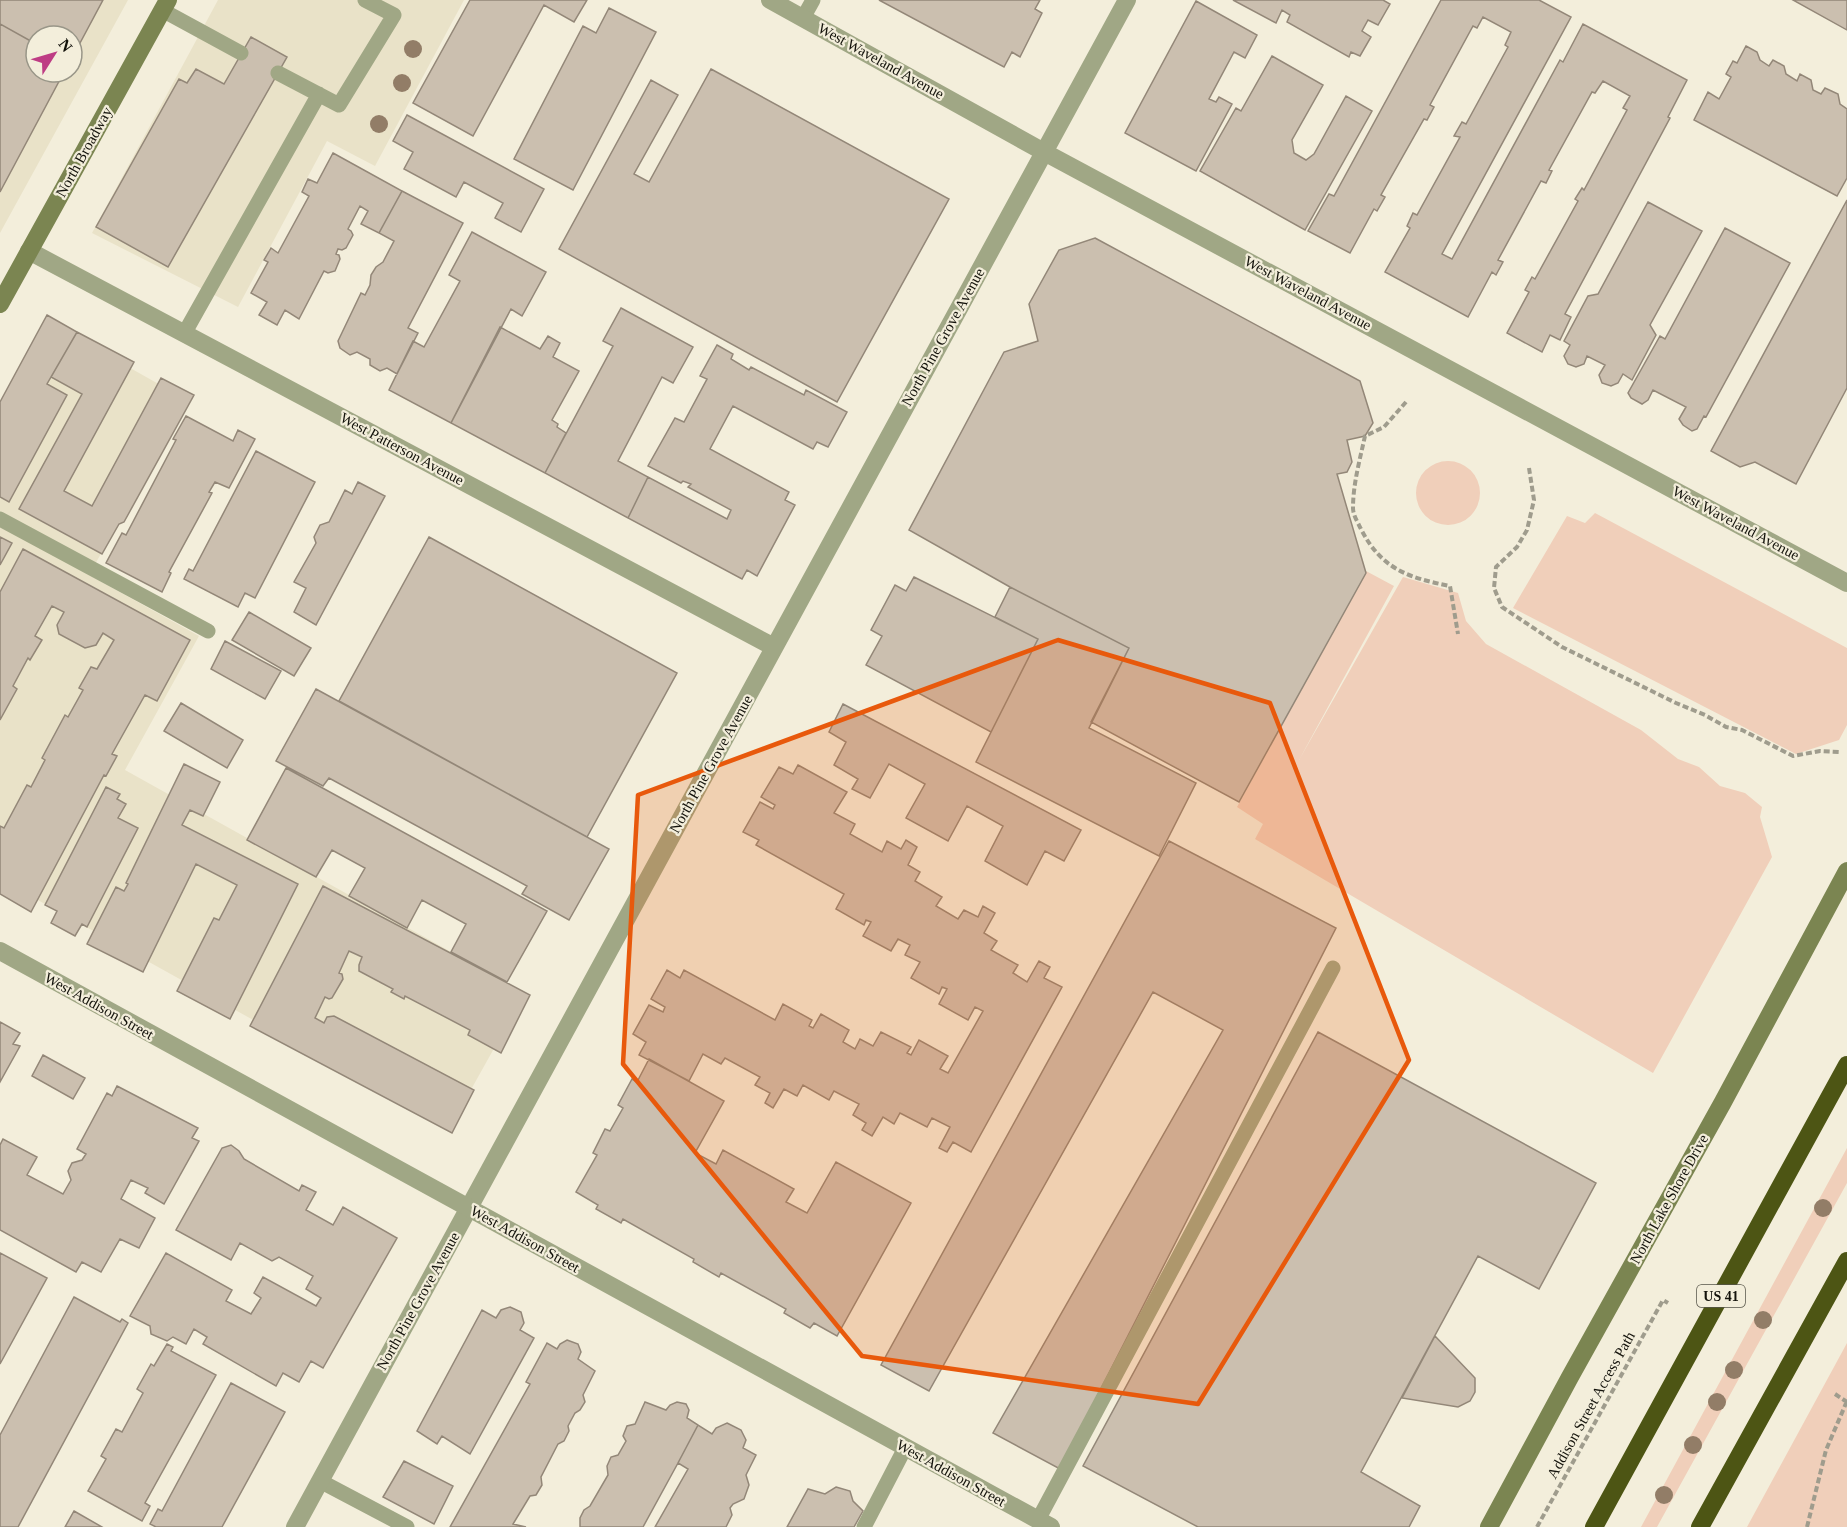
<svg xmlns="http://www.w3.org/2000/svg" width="1847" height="1527" viewBox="0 0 1847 1527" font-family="'Times New Roman',serif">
<rect width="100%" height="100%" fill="#f3eedb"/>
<path fill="#e9e2c8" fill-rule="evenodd" d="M0 0H128L0 233ZM36 36H72V72H36Z
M218 0H464L375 166 327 141 238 307 92 233Z
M52 324 187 400 89 575 199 636 125 770 525 993 449 1129 0 879V418Z"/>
<path fill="#f0cfba" d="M1416 493a32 32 0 1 1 64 0a32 32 0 1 1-64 0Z
M1595 513 1847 648V725L1839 740 1796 754 1513 608 1567 516 1585 523Z
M1366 571 1394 586 1299 760 1403 577 1458 593 1466 621 1486 644 1641 730 1678 759 1699 767 1720 786 1745 793 1762 807 1760 817 1772 857 1653 1073 1255 839 1263 824 1237 807Z
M1847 1148V1183L1657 1527H1641Z
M1847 1343V1527H1747Z"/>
<path fill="#cbbfaf" stroke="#938778" stroke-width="1.5" d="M0 0H103L72 58V36H36V44L0 24Z
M470 0H587L574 22 544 5 473 136 413 103Z
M879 0H1040L1035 9 1042 13 1020 57 1012 52 1004 67Z
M1233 0H1383L1390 4 1378 25 1368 20 1362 31 1371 37 1360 56 1351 52 1349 57 1287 22 1290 15 1282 10 1276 23Z
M1441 0H1539L1571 17 1442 254 1452 259 1560 60 1563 62 1583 24 1687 80 1668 117 1670 118 1565 314 1571 317 1560 340 1550 335 1542 352 1507 333 1529 292 1525 290 1532 277 1535 279 1578 201 1575 199 1582 188 1584 190 1627 110 1623 108 1630 96 1603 81 1595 93 1592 92 1549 170 1552 171 1546 183 1541 181 1498 260 1503 262 1496 275 1492 272 1468 317 1385 272 1410 228 1407 226 1413 213 1417 215 1460 137 1454 136 1462 122 1466 124 1508 47 1505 45 1511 32 1483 17 1477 28 1473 26 1430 105 1434 107 1427 120 1424 119 1381 195 1385 197 1377 211 1374 209 1350 253 1308 231 1329 194 1334 196Z
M1793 0H1847V30Z
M1196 1 1257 35 1245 58 1234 52 1209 99 1216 102 1219 97 1232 104 1196 171 1125 133Z
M609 8 656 32 573 190 514 159 583 26 596 33Z
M0 24 36 44V72H64L0 192Z
M251 37 287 57 168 267 96 227 179 79 187 83 196 69 224 84Z
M1746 46 1757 52 1760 60 1769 66 1773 60 1784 66 1786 74 1797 81 1800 74 1811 80 1813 90 1821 94 1825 88 1838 94 1840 104 1847 109V178L1837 196 1694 120 1708 92 1719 99 1731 77 1726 74 1733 61 1737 63Z
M1272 56 1323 85 1292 140 1294 153 1306 160 1314 154 1346 96 1372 111 1305 230 1200 171 1236 108 1241 111Z
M711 69 949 199 837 402 559 249 651 80 678 95 634 174 649 182Z
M407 115 544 189 521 232 495 218 503 203 464 182 456 197 404 169 413 152 393 141Z
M333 153 402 191 379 233 361 224 368 211 360 206 348 229 351 231 353 235 346 248 342 250 338 249 336 254 339 255 340 259 335 271 328 273 324 271 299 319 285 310 277 325 259 315 267 302 251 293 268 262 264 260 271 248 278 253 309 196 302 192 308 179 317 183Z
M402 191 463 223 408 328 418 333 397 374 387 368 380 371 370 365V359L357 352 350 355 340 348 338 341 361 293 365 295 370 285 371 275 376 267 383 262 394 241 379 233Z
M1847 200V388L1796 484 1755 462 1740 467 1711 451Z
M1648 202 1702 231 1650 325 1656 335 1632 380 1623 374 1618 383 1611 386 1602 383 1599 375 1605 365 1587 356 1584 364 1576 367 1568 364 1564 356 1570 345 1564 341 1588 296 1598 294Z
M1725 228 1790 263 1706 417 1704 416 1697 429 1692 431 1683 425 1679 419 1686 407 1653 390 1648 400 1642 404 1631 398 1628 393 1660 336 1665 339Z
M472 232 546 272 522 316 511 309 451 423 389 390 413 341 424 347 460 281 449 275Z
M1095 238 1360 381 1373 423 1365 436 1347 440 1352 462 1347 472 1337 474 1366 573 1239 802 1091 722 1129 648 1010 587 909 530 1004 352 1038 341 1029 304 1059 250Z
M621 308 693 347 673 383 662 377 618 461 648 477 628 518 545 473 613 346 603 341Z
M47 315 77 332 47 384 67 395 9 502 0 497V402Z
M500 327 540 349 548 336 560 343 553 357 579 371 552 420 558 424 557 427 566 433 545 473 451 423Z
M77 332 134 362 64 491 92 506 161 378 194 395 124 522 119 524 102 554 19 509 82 394 51 377Z
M717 345 733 354 731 359 749 370 751 367 804 395 806 390 847 412 828 447 817 442 813 449 733 406 710 449 789 492 785 500 795 505 757 576 747 570 742 579 628 518 648 477 727 519 731 510 688 487 691 484 683 481 681 483 648 466 675 418 684 422 707 379 700 376Z
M186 416 233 441 238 430 255 439 229 488 215 482 209 492 212 493 169 572 171 573 162 592 106 563 122 533 126 535 176 440 173 439Z
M256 451 315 482 255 598 245 593 238 607 184 579 189 569 193 571Z
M358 482 385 496 316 625 294 612 306 588 294 582 316 543 314 537 320 525 329 522 345 490 352 494Z
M0 537 12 543 0 565Z
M429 537 677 673 587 837 339 701Z
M23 549 190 640 157 701 145 695 112 754 117 756 106 776 104 775 31 912 0 894V826L4 828 27 785 31 787 45 760 42 758 65 715 68 717 83 690 79 688 91 667 97 669 114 640 103 633 96 645 85 648 59 634 57 625 64 612 52 606 35 636 42 640 30 660 28 658 13 686 17 689 0 720V592Z
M914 577 1038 639 991 732 866 665 882 636 871 630 895 585 906 591Z
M1010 587 1129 648 1089 728 1196 783 1159 856 976 762 1038 639 995 617Z
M249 612 311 648 294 676 232 640Z
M225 641 281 671 265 699 211 669Z
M316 689 609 849 569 920 522 894 527 886 329 778 323 786 276 761Z
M181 703 243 740 227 768 164 731Z
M843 704 1081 830 1064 861 1045 851 1027 885 985 861 1003 826 967 806 948 841 906 818 925 784 889 764 870 798 852 789 858 779 834 765 846 742 829 732Z
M184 764 220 782 203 816 190 810 182 825 298 884 230 1019 177 991 214 918 219 920 237 885 196 864 143 972 87 944 116 887 124 891 128 884 126 883Z
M798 765 847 792 834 813 855 824 850 834 882 852 887 841 901 849 906 840 917 847 908 865 920 872 915 881 942 897 936 906 958 919 964 910 978 917 983 906 995 913 984 933 997 941 991 950 1018 965 1013 973 1027 982 1039 961 1050 967 1044 978 1062 987 971 1152 953 1142 947 1152 939 1148 950 1127 932 1118 927 1127 900 1113 894 1124 883 1117 872 1136 862 1130 866 1123 853 1115 859 1104 834 1091 829 1100 803 1085 797 1096 784 1089 773 1108 765 1103 770 1093 755 1085 760 1077 725 1058 721 1064 703 1054 689 1081 639 1055 646 1042 633 1034 649 1005 663 1012 665 1007 651 999 667 970 680 978 684 970 775 1020 783 1004 812 1020 809 1026 813 1028 821 1014 849 1030 843 1042 855 1049 860 1039 873 1046 881 1032 911 1047 907 1053 911 1055 919 1040 948 1056 940 1069 948 1073 983 1011 975 1007 968 1020 939 1004 947 989 942 987 939 994 911 978 920 962 905 955 910 945 898 939 891 951 863 936 871 922 866 920 864 925 836 909 844 894 756 845 759 840 743 832 760 802 773 809 775 805 761 797 779 767 793 774Z
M286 768 547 911 507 982 451 952 466 924 422 900 407 928 349 896 365 868 332 850 316 877 247 840Z
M106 787 120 794 117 799 126 804 118 818 138 828 87 927 82 924 75 936 51 923 57 911 45 905Z
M1169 841 1336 928 1060 1469 993 1433 1223 1030 1153 992 929 1391 881 1365Z
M323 886 530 995 501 1053 468 1035 470 1030 405 996 404 999 391 992 393 989 359 971V965L362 957 349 951 339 973 342 974 343 979 332 998 329 999 325 997 315 1018 324 1023 327 1017 334 1016 474 1090 452 1133 250 1026Z
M0 1022 20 1033 13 1044 20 1046 0 1082Z
M1318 1032 1596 1183 1539 1289 1478 1256 1361 1472 1420 1506 1409 1527H1198L1083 1466Z
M43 1055 85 1078 73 1099 32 1076Z
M649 1059 724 1101 695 1153 716 1164 723 1150 794 1189 786 1202 807 1213 836 1162 911 1203 837 1336 814 1323 810 1328 784 1313 786 1309 721 1273 719 1277 693 1262 694 1259 623 1219 621 1223 596 1209 598 1205 576 1192 597 1155 593 1153 605 1129 610 1131 623 1108 618 1105 632 1079 637 1082Z
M117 1086 198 1128 192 1138 199 1141 164 1204 145 1193 148 1188 131 1180 121 1199 155 1218 139 1248 120 1239 101 1272 82 1262 76 1272 0 1230V1145L3 1139 37 1157 27 1175 63 1194 71 1180 68 1171 72 1163 82 1160 86 1154 77 1149 107 1093 112 1096Z
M231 1145 239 1151 244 1159 299 1191 302 1185 316 1192 306 1210 333 1225 343 1207 397 1238 323 1368 311 1361 299 1382 283 1373 276 1386 203 1344 207 1337 194 1329 186 1344 173 1337 167 1341 151 1334 150 1326 130 1316 166 1253 232 1290 226 1301 251 1314 261 1298 254 1293 263 1277 316 1306 321 1298 306 1289 313 1276 279 1257 272 1261 240 1243 231 1260 176 1230 222 1148Z
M0 1253 47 1278 0 1364Z
M74 1297 120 1322 122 1319 128 1323 18 1527H0V1435Z
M510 1307 521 1312 524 1323 520 1330 534 1338 470 1454 442 1436 437 1444 417 1431 482 1310 496 1318 501 1310Z
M1435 1336 1475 1378V1392L1470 1401 1458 1407 1402 1398Z
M567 1340 578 1344 581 1352 578 1359 595 1371 583 1395 585 1402 580 1410 575 1413 568 1426 569 1431 564 1441 558 1444 541 1477 542 1485 536 1495 530 1496 513 1524 526 1527H450L530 1384 526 1382 547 1343 557 1349 560 1344Z
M167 1344 173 1347 171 1351 216 1375 145 1503 150 1506 142 1521 88 1491 106 1459 101 1456 116 1429 122 1432 143 1393 137 1389 151 1364 154 1366Z
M231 1383 285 1412 222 1527H156L150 1524 158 1509 162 1511Z
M645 1402 666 1410 670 1405 677 1402 686 1404 689 1410 687 1418 698 1425 678 1463 643 1527H580V1518L584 1510 590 1506 608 1475 607 1466 611 1457 618 1455 626 1441 623 1436 627 1426 635 1424Z
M727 1423 741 1430 746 1440 743 1448 756 1455 746 1475 749 1485 744 1499 733 1504 730 1508 732 1515 726 1527H655L688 1469 678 1463 698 1425 712 1434 716 1428Z
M404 1461 453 1486 434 1524 383 1497Z
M836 1487 850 1491 853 1501 863 1511 854 1527H787L808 1489 825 1494Z
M74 1511 102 1527H65Z"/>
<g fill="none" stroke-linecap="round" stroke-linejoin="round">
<path stroke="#9f9c8d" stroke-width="4" stroke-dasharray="6 3" stroke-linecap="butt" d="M1406 402 1384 427 1365 436C1360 459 1353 484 1353 508 1353 515 1358 523 1361 529 1381 569 1409 578 1450 586L1458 634
M1529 468 1534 500 1527 530 1517 547 1496 567 1494 588 1502 607 1562 647 1676 703 1705 715 1726 727 1742 730 1793 756 1820 751 1839 752
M1835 1394 1847 1402
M1537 1527 1663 1300 1668 1303
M1807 1527 1826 1450 1847 1401"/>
<path stroke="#a0a785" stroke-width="15" d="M162 10 241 53
M803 18 813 0
M278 73 339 105 394 15 365 0
M184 334 319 94
M0 519 208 631
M320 1481 407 1527
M1038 1520 1333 968
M864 1527 905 1448"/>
<path stroke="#a0a785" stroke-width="18" d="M770 0 1044 152 1847 583
M29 251 774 647
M295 1527 1127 0"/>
<path stroke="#a0a785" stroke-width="18" d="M0 951 1051 1527"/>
<path stroke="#7b8551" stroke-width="18" d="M0 304 168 0
M1489 1527 1570 1377 1723 1102 1847 871"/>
<path stroke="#4d5514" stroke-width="18" d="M1594 1527 1847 1065
M1700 1527 1847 1261"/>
</g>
<g fill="#927d67">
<circle cx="413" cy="49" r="9"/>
<circle cx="402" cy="83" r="9"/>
<circle cx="379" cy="124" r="9"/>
<circle cx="1823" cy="1208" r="9"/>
<circle cx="1763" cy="1320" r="9"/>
<circle cx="1734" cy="1370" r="9"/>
<circle cx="1717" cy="1402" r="9"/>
<circle cx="1693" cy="1445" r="9"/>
<circle cx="1664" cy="1495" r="9"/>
</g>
<path fill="#e8590c" fill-opacity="0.2" stroke="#e8590c" stroke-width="4.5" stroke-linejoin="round" d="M1058 640 1270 703 1409 1060 1198 1404 862 1356 623 1064 638 795Z"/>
<g text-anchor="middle" stroke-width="4.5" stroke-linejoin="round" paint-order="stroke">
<rect fill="#f3eedb" stroke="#565449" stroke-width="1.5" x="1697" y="1285" width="48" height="22" rx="4.5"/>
<g font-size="14" font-weight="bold" fill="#13120b">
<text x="1721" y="1301">US 41</text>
</g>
<g font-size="15" fill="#13120b" stroke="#f3eedb">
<text transform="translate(881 61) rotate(29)" y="5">West Waveland Avenue</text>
<text transform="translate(84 152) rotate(-61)" y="5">North Broadway</text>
<text transform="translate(1308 293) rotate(28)" y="5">West Waveland Avenue</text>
<text transform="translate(943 337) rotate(-61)" y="5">North Pine Grove Avenue</text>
<text transform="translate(402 449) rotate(28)" y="5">West Patterson Avenue</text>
<text transform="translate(1736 523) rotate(28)" y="5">West Waveland Avenue</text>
<text transform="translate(711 764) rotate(-61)" y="5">North Pine Grove Avenue</text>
<text transform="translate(99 1006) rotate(29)" y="5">West Addison Street</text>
<text transform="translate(1669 1199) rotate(-61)" y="5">North Lake Shore Drive</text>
<text transform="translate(525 1239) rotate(29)" y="5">West Addison Street</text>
<text transform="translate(418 1301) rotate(-61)" y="5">North Pine Grove Avenue</text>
<text transform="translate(1591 1405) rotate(-61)" y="5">Addison Street Access Path</text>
<text transform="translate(951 1473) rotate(29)" y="5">West Addison Street</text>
</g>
</g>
<g transform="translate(54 54) rotate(53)"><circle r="28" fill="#f3eedb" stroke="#999688" stroke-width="1.5"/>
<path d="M0-4.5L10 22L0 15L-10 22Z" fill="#be3c84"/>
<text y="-9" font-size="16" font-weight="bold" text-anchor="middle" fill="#13120b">N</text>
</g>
</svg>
